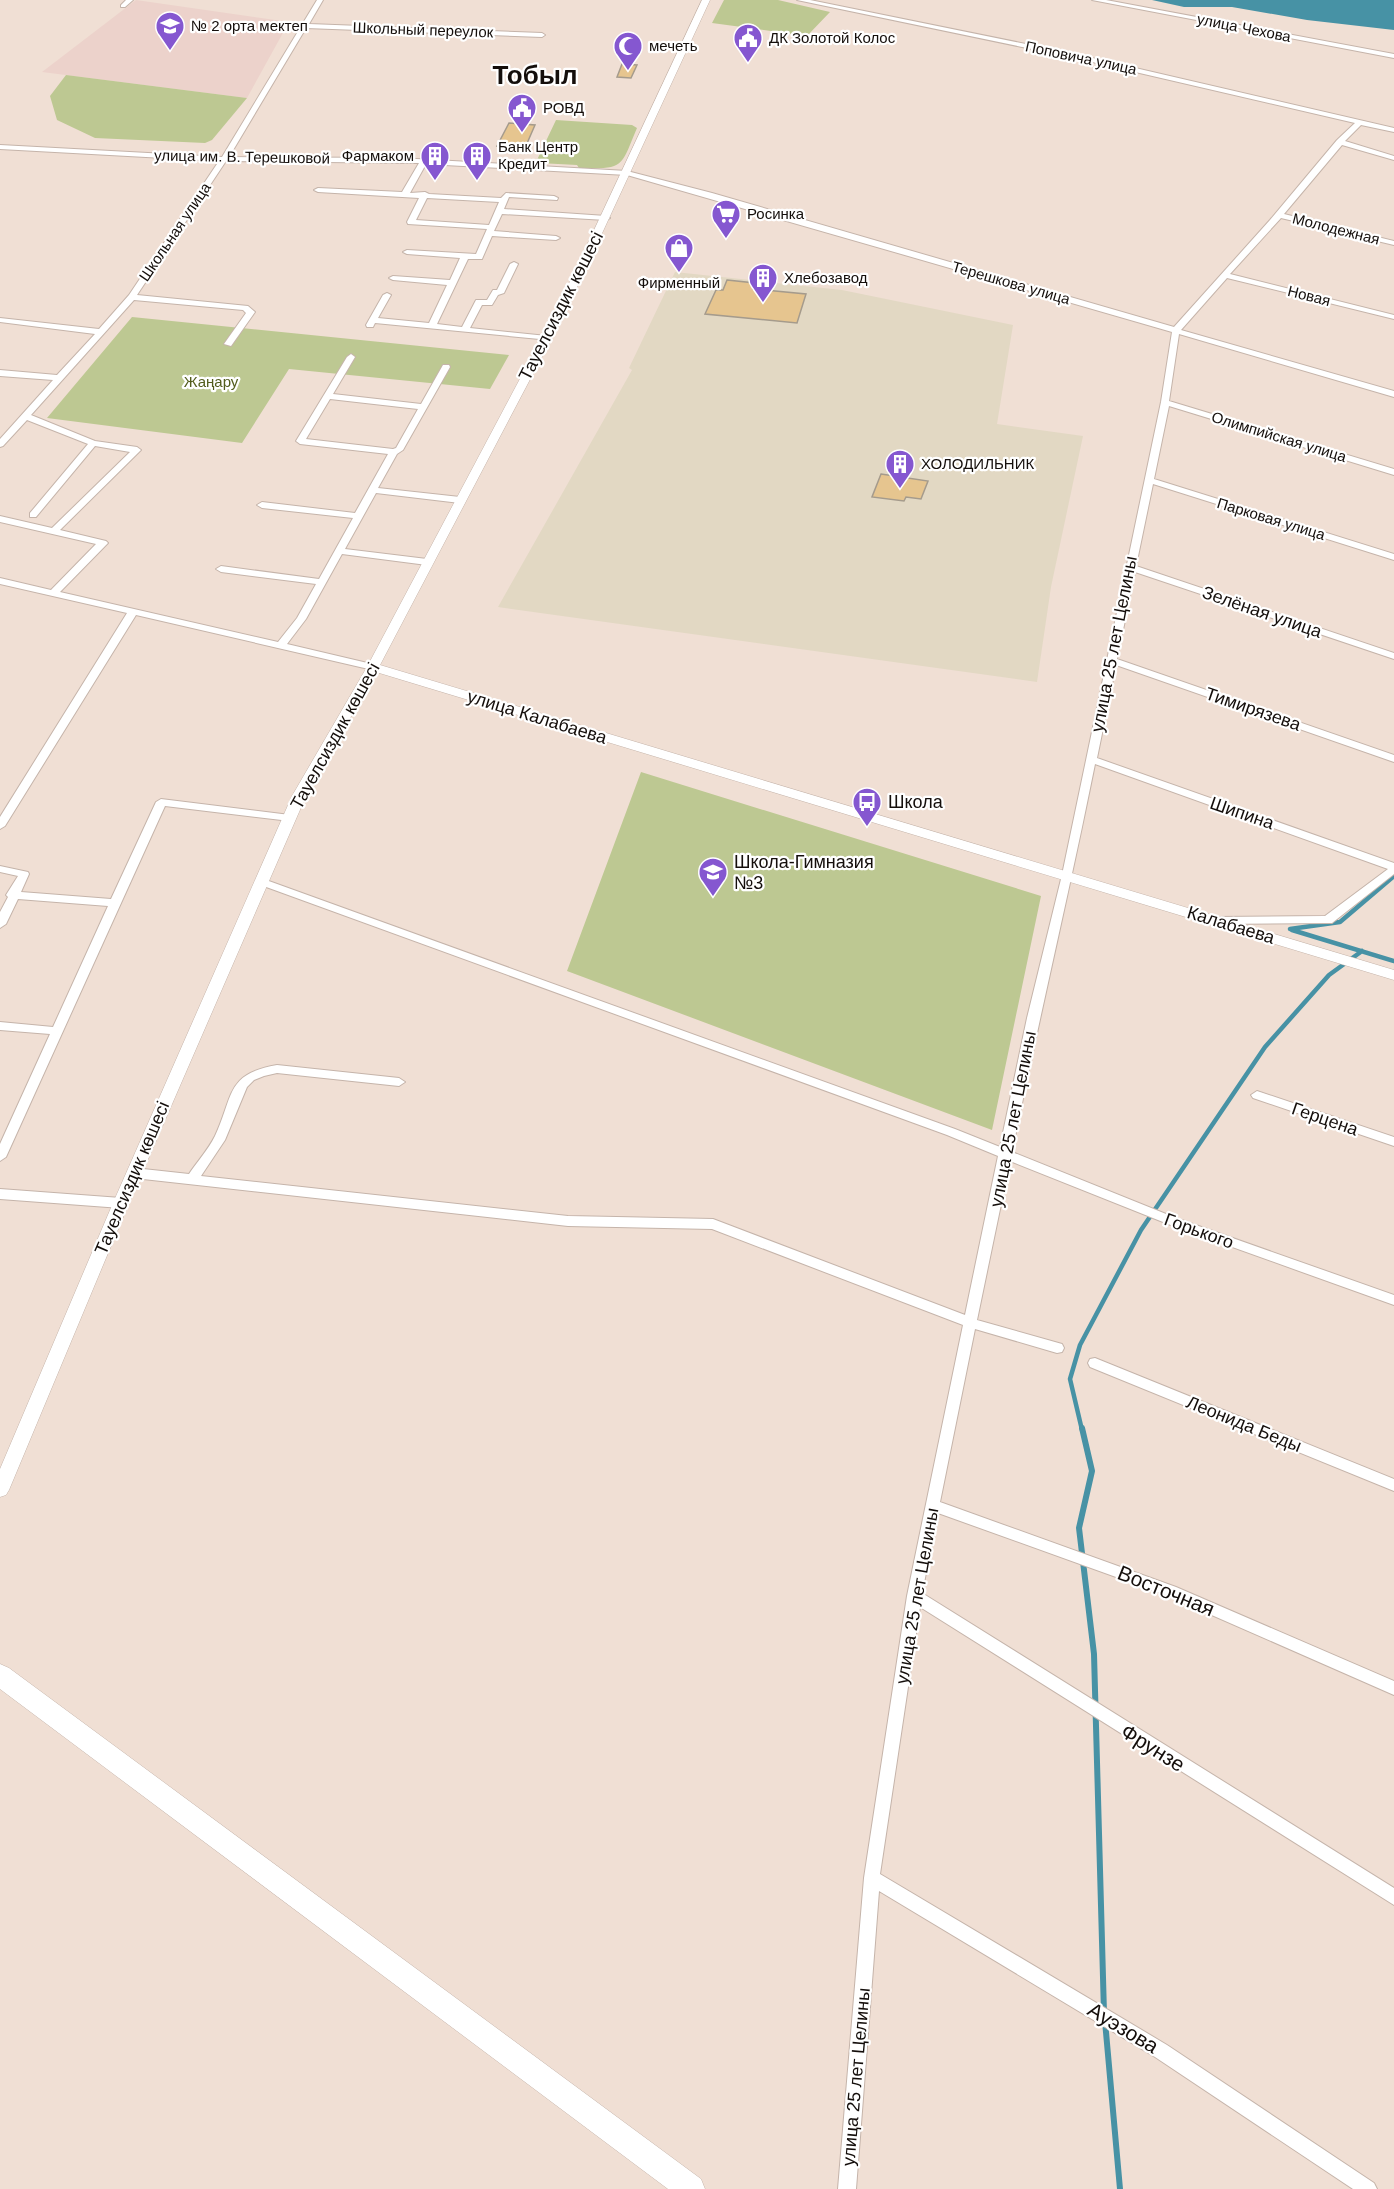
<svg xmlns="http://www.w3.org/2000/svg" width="1394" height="2189" viewBox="0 0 1394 2189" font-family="Helvetica,sans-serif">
<rect width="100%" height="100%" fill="#f0dfd4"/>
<path fill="#e2d8c3" d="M675 272 842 290 1013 325 997 424 1083 436 1051 587 1037 682 498 607 632 370 629 368Z"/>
<path fill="#ecd2cb" d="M136 0 289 22 247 98 42 72Z"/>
<path fill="#bdc892" d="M724 0H778L830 12 807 36 712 23Z
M66 75 247 98 212 140 205 143 95 138 57 120 50 96Z
M556 120 632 125 637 128C620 168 625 169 579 168L577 165 539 163 537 160Z
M132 317 509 355 490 389 289 369 242 443 47 418Z
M641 772 1041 896 992 1130 567 971Z"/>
<path fill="#4792a5" d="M1152 0H1394V30L1307 20 1232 7H1184Z"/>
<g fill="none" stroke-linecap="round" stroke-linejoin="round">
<path stroke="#4792a5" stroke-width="4.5" d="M1290 929 1340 922 1394 876
M1292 930 1394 961
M1082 1430 1070 1379 1080 1345 1141 1230 1265 1047 1329 975 1362 951"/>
<path stroke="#4792a5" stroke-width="6" d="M1082 1428 1092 1471 1079 1528 1094 1654 1104 2013
M1105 2021 1120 2189"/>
</g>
<path fill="#e6c58f" stroke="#a59b8c" stroke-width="1.5" d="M622 64 637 65 631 78 617 77Z
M509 123 535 125 525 148 497 146Z
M727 280 755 283 753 289 806 294 797 323 705 314 716 290H723Z
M881 474 928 481 921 499 906 497 904 501 872 497Z"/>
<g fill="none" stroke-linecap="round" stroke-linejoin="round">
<g stroke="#c5b4aa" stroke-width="2">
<path id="minor" d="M126 0H133L125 7H121V5Z
M317 0H323L309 24 542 33 545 35 542 37 306 28 229 157 399 158 627 171 712 193 1174 327 1270 220 1337 140 1355 123 1075 58 797 0H810L1075 54 1394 128V132L1361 125 1345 141 1394 156V160L1342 145 1284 214 1394 241V245L1281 218 1230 274 1394 315V319L1227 278 1181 330 1394 391V397L1179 334 1169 401 1394 469V475L1169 406 1154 479 1394 554V560L1153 484 1136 566 1394 653V659L1135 572 1117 659 1394 755V762L1116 665 1097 758 1394 863V874L1332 923 1214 924 1212 921 1214 918 1218 917 1325 916 1388 869 1095 764C1069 894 1038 1022 1012 1152L1176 1218 1394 1295V1305L1168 1224 1010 1161 977 1320 1062 1344 1064 1348 1062 1352 1057 1353 975 1329 940 1502 1176 1587 1394 1681V1695L1166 1595 938 1513 922 1593 1394 1888V1905L920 1607 880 1874 1167 2045 1374 2183 1377 2189H1353L1155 2057 879 1891 856 2189H838L864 1878 907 1596 963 1325 712 1229 568 1226 134 1178 130 1176 128 1173 130 1170 134 1168 189 1174C197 1162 208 1150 215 1136 234 1096 225 1074 277 1065L399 1078 405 1082 399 1086 277 1073 264 1076 254 1080 247 1087 225 1140 201 1176 568 1216 713 1219 965 1315 998 1156 947 1135 258 884 257 882 262 878 266 880 955 1129 1000 1147 1027 1018 1062 875 1161 402 1172 332 627 175 426 164 410 193 425 192 429 194 501 198 506 193 554 196 558 198 557 200 509 197 504 209 606 216 610 218 606 220 502 214 494 231 556 236 560 238 556 240 492 236 482 259H468L437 324 462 327 476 300H487L493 290H497L510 264 514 262 518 264 504 293 498 295 492 305H482L470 328 547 336H550V340L375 323 373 327H367L366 325 383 295 387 293 391 295 378 318 429 323 447 285 393 280 389 278 393 276 450 280 460 258 407 254 403 252 407 250 476 254 487 229 408 224 407 222 419 198 318 192 314 190 318 188 402 192 419 163 226 161 137 295 248 306 255 312 231 346 224 344 246 313 243 310 134 300 31 415 95 441 137 447 141 450 60 530 106 541 108 543 60 592 278 642 297 618 316 584 221 572 216 569 221 566 319 579 353 518 262 508 257 505 262 502 355 513 388 454 300 444 296 441 347 357 351 354 355 357 333 394 421 404 443 365H449L450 367 403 450 397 454 378 488 460 497 465 500 460 503 376 493 345 549 427 559 432 562 427 565 342 554 306 619 287 644 376 665V669L373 670 136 615 5 826 0 829V817L127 613 0 584V578L51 590 96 544 0 522V516L52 528 130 452 95 446 36 517H30V513L88 444 27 420 3 446 0 447V439L53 380 0 376V370L57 375 95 334 0 322V318L99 329 129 295 219 161 0 149V145L222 157ZM427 198 499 202 489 225 416 220ZM330 399 418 409 396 448 393 449 306 439Z
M1092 0H1106L1394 54V58Z
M161 799 290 815 295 818 290 821 165 806 6 1157 0 1161V1144L50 1034 0 1030V1022L53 1027 108 906 18 899 6 924 0 928V912L8 897 6 895 18 876 0 872V866L28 872 29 874 21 892 111 899 156 802Z
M1257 1091 1394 1137V1146L1253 1098 1251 1095Z
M0 1189 121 1198 125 1200 127 1203 125 1206 121 1208 0 1199Z
M1095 1358 1394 1479V1491L1090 1367 1088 1363 1090 1359Z"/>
</g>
<g stroke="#c5b4aa" stroke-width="1">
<path id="tertiary" d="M702 0H710L567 309 380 665 1394 970V980L376 672 306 796 129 1203 9 1490 6 1495 0 1497V1469L113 1203 292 796 367 667 557 309Z"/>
</g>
<g stroke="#c5b4aa" stroke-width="1">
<path id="primary" d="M0 1664 9 1668 701 2179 705 2189H668L0 1689Z"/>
</g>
<use href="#minor" fill="#fff" fill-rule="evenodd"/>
<use href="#tertiary" fill="#fff" fill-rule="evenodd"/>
<use href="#primary" fill="#fff" fill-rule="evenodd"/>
</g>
<defs>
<g id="school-pin" transform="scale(1.5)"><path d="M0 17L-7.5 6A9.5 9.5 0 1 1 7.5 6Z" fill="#8557d0" stroke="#fff"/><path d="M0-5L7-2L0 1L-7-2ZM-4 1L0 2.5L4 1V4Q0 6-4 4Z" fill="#fff"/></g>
<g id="civic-pin" transform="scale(1.5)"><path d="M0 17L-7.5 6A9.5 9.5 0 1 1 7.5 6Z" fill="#8557d0" stroke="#fff"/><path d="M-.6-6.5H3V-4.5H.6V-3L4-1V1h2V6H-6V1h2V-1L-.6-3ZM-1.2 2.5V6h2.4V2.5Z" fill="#fff"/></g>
<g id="mosque-pin" transform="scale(1.5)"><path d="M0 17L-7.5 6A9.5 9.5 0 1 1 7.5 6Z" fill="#8557d0" stroke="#fff"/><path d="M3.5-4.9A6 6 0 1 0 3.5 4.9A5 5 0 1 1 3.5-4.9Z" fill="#fff"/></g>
<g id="building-pin" transform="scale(1.5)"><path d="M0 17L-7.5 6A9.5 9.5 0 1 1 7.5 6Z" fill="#8557d0" stroke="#fff"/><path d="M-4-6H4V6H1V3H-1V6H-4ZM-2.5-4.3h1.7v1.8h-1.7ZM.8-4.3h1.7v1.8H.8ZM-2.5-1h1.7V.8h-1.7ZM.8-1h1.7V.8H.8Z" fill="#fff"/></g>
<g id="supermarket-pin" transform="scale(1.5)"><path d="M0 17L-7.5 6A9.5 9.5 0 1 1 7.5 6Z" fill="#8557d0" stroke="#fff"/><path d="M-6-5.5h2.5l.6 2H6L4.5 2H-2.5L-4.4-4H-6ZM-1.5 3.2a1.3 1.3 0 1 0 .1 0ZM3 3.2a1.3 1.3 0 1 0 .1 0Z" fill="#fff"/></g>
<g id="shop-pin" transform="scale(1.5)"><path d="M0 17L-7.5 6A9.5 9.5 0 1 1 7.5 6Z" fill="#8557d0" stroke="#fff"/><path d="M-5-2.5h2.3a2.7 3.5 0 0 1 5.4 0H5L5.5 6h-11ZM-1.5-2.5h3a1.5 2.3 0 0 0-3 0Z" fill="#fff"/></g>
<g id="bus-pin" transform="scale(1.5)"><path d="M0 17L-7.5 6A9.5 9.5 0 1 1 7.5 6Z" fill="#8557d0" stroke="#fff"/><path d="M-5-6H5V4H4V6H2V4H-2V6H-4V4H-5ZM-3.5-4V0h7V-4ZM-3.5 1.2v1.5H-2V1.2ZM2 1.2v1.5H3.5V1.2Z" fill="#fff"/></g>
</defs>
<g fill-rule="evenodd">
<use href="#school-pin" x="170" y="26"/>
<use href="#civic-pin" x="748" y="38"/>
<use href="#mosque-pin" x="628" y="46"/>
<use href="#civic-pin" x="522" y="108"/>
<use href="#building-pin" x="435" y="156"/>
<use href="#building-pin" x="477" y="156"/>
<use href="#supermarket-pin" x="726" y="214"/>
<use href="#shop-pin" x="679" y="248"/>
<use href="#building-pin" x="763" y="278"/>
<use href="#building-pin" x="900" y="464"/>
<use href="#bus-pin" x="867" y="802"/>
<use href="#school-pin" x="713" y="872"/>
</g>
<g text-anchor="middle" stroke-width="4.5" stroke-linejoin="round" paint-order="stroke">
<g font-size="15" fill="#140e0b" stroke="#fff" text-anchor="start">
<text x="191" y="31">№ 2 орта мектеп</text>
<text x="769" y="43">ДК Золотой Колос</text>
<text x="649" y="51">мечеть</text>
<text x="543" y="113">РОВД</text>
<text x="498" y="152">Банк Центр<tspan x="498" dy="17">Кредит</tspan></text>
<text x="414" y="161" text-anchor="end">Фармаком</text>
<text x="747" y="219">Росинка</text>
<text x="784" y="283">Хлебозавод</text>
<text x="679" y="288" text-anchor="middle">Фирменный</text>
<text x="921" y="469">ХОЛОДИЛЬНИК</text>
</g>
<g font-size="15" fill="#140e0b" stroke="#fff">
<text transform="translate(1244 28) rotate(11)" y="5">улица Чехова</text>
<text transform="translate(423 30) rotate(2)" y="5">Школьный переулок</text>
<text transform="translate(1081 58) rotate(12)" y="5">Поповича улица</text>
<text transform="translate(242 157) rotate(1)" y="5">улица им. В. Терешковой</text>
<text transform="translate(1336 229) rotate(14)" y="5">Молодежная</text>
<text transform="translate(175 232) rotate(-56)" y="5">Школьная улица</text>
<text transform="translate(1011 283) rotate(16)" y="5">Терешкова улица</text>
<text transform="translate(1309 296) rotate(14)" y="5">Новая</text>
<text transform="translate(1279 437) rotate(17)" y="5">Олимпийская улица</text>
<text transform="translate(1271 519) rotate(17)" y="5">Парковая улица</text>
</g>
<g font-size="15" fill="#535d1d" stroke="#fff">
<text x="211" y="387">Жаңару</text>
</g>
<g font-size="18" fill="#140e0b" stroke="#fff">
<text transform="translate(561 306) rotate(-63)" y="6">Тауелсиздик көшесі</text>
<text transform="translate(1262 612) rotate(19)" y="6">Зелёная улица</text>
<text transform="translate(1114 644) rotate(-79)" y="6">улица 25 лет Целины</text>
<text transform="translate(1253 709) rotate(19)" y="6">Тимирязева</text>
<text transform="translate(537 717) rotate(17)" y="6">улица Калабаева</text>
<text transform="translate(335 736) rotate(-61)" y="6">Тауелсиздик көшесі</text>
<text transform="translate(1242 813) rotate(19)" y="6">Шипина</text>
<text transform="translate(1231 925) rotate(17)" y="6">Калабаева</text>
<text transform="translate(1013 1119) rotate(-79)" y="6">улица 25 лет Целины</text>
<text transform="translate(1325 1119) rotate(19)" y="6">Герцена</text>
<text transform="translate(132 1178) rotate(-67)" y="6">Тауелсиздик көшесі</text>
<text transform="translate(1199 1231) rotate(20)" y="6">Горького</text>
<text transform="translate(1244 1424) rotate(22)" y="6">Леонида Беды</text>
<text transform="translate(917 1596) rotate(-80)" y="6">улица 25 лет Целины</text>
<text transform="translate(856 2077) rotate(-85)" y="6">улица 25 лет Целины</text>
</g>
<g font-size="18" fill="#140e0b" stroke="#fff" text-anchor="start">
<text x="888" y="808">Школа</text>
<text x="734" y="868">Школа-Гимназия<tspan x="734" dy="21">№3</tspan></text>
</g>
<g font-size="21" fill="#140e0b" stroke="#fff">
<text transform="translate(1166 1591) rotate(22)" y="7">Восточная</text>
<text transform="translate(1153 1748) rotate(32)" y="7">Фрунзе</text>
<text transform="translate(1123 2028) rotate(31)" y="7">Ауэзова</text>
</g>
<g font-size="26" font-weight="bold" fill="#140e0b" stroke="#fff">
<text x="535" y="84">Тобыл</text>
</g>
</g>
</svg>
